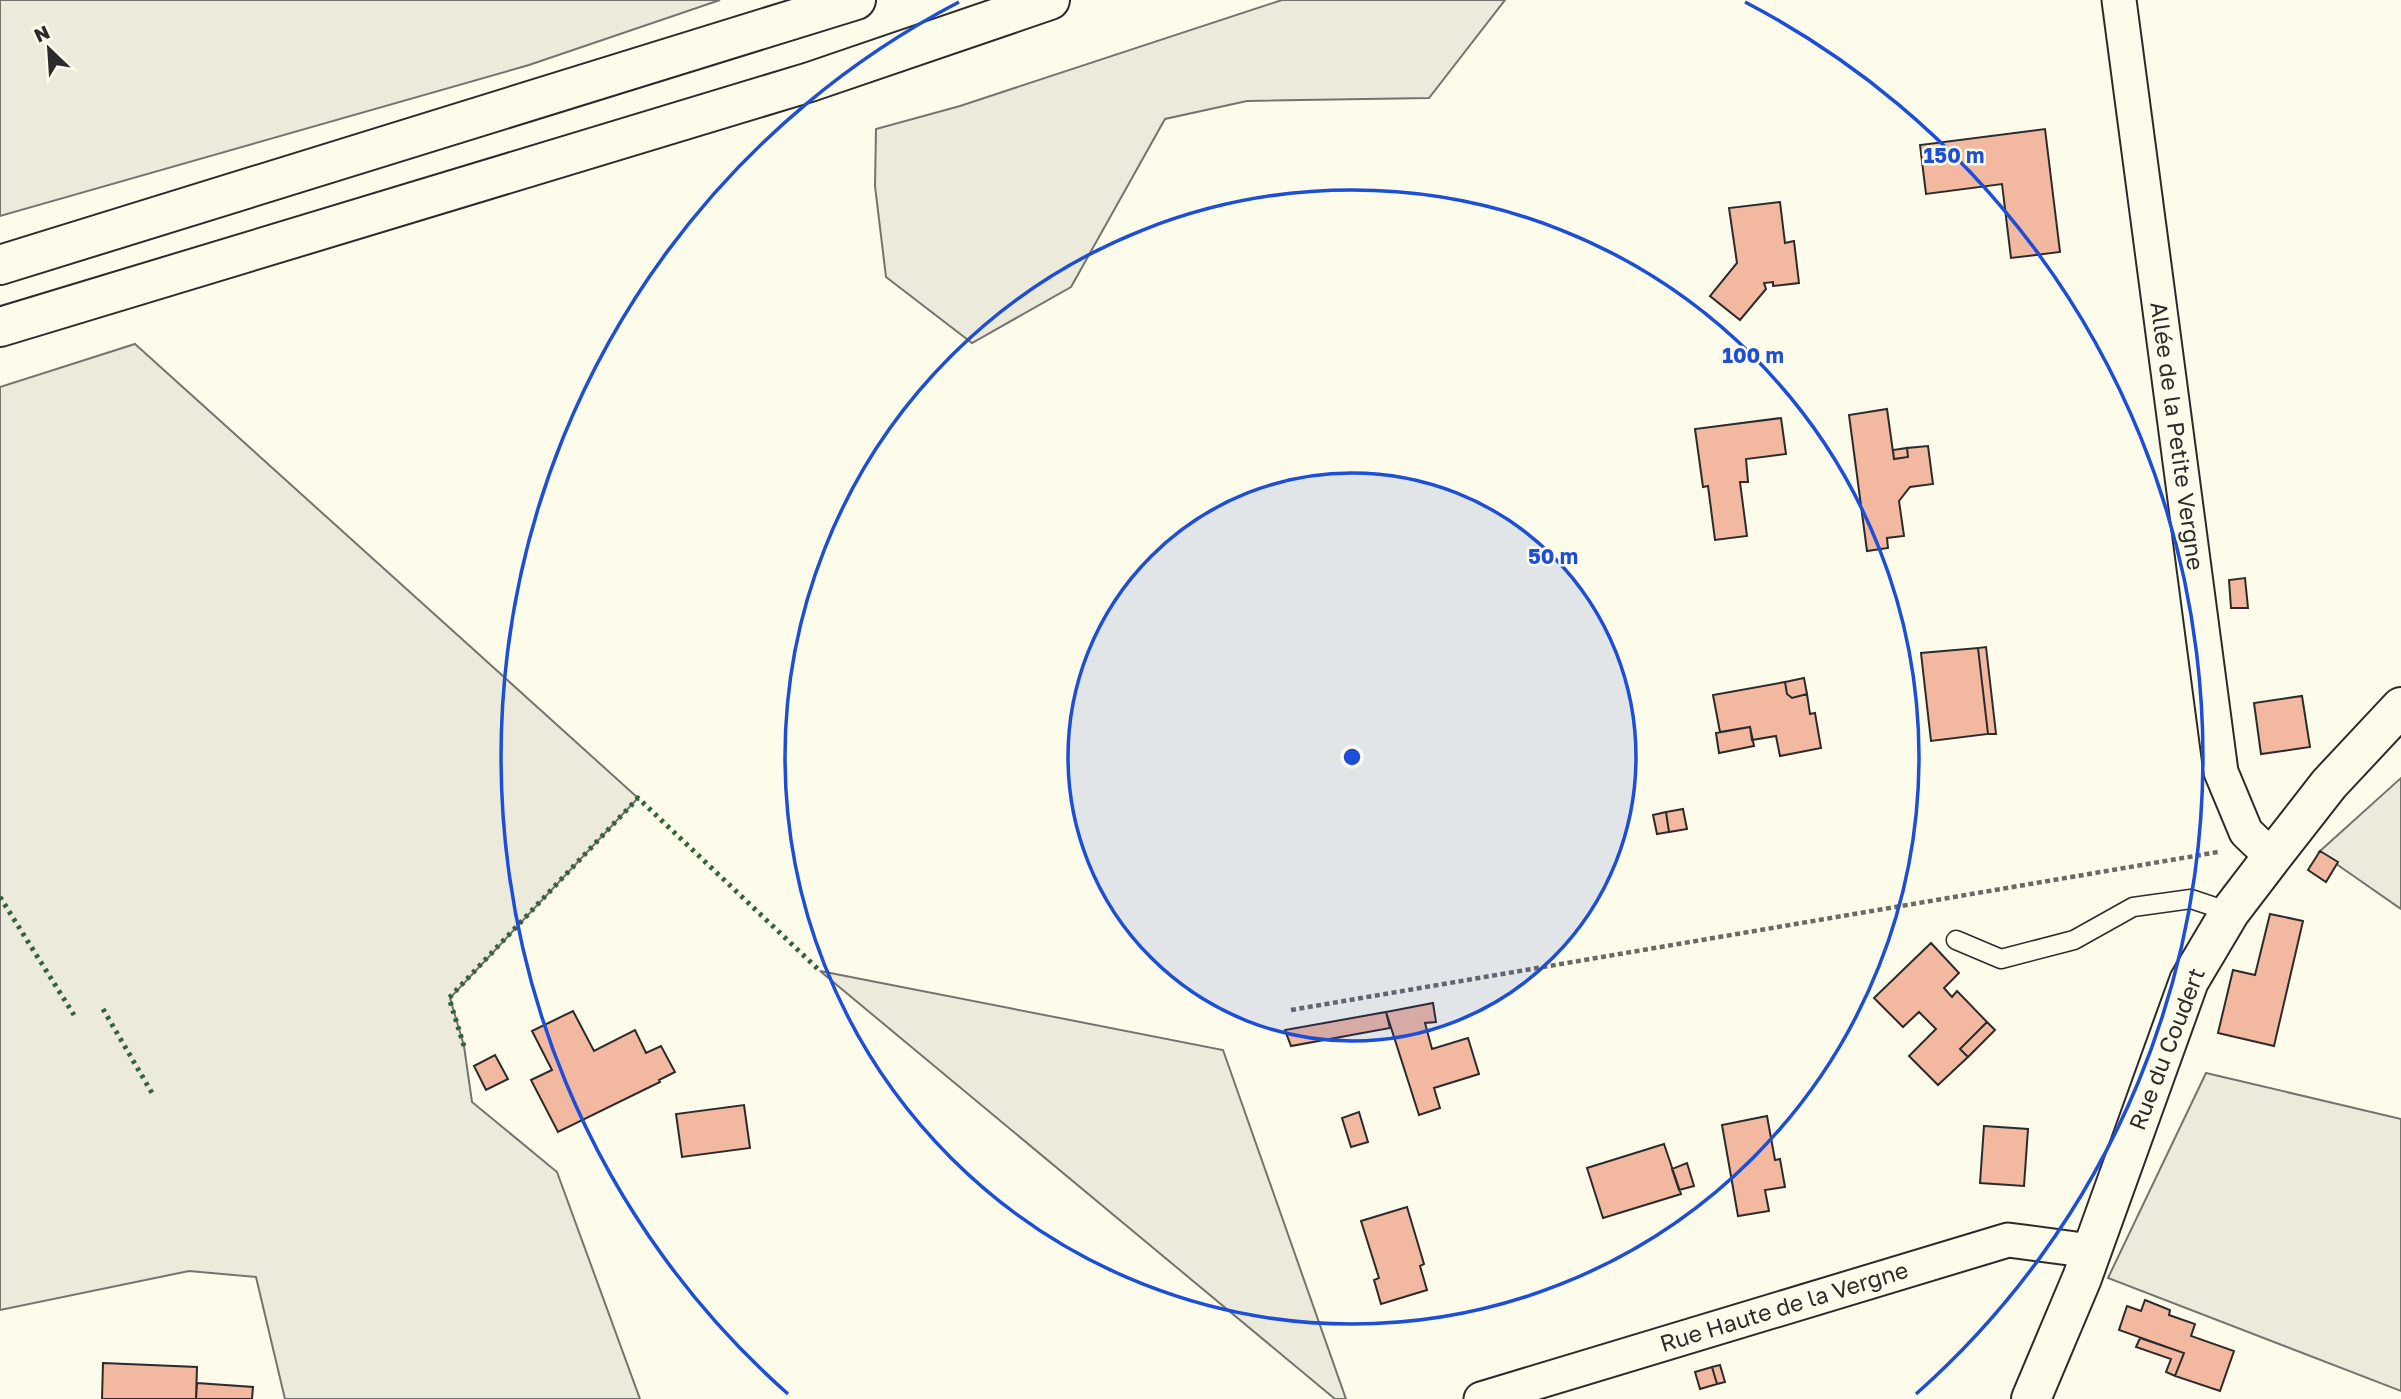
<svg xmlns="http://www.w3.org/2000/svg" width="2401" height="1399" viewBox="0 0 2401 1399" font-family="'Golos Text',sans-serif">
<rect width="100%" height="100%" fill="#fdfbea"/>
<path fill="#ecebdb" stroke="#74746e" stroke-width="2" d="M0 0H720L529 65 0 216Z
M1282 0H1505L1429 98 1247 101 1165 119 1071 287 972 343 886 277 875 186 876 129 960 106Z
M135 344 638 798 450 998 464 1046 472 1102 557 1172 640 1399H285L256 1277 189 1271 0 1310V387Z
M2401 778V909L2319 852Z
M820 971 1223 1050 1346 1399H1335Z
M2206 1073 2401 1119V1391L2108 1278Z"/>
<path fill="#f2b8a0" stroke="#2b2b2b" stroke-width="2" d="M2045 129 2060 252 2011 258 2002 184 1926 194 1920 145Z
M1780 202 1785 243 1794 241 1799 283 1773 286V282L1764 283 1766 289 1740 320 1710 296 1737 263 1729 208Z
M1887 409 1894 459 1908 457 1907 448 1928 446 1933 484 1910 487 1899 501 1904 536 1887 538 1888 548 1867 551 1849 415Z
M1781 418 1786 454 1746 459 1748 482H1740L1747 536 1715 540 1708 486 1703 487 1695 429Z
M1907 448 1908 457 1894 459 1893 450Z
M2245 578 2248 608H2231L2229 580Z
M1986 647 1996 734H1988L1978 648Z
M1978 648 1988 734 1931 741 1921 653Z
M1804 678 1807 694 1792 698 1787 694 1785 682Z
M1785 682 1787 694 1792 698 1807 694 1810 714 1815 713 1821 748 1780 756 1776 736 1752 740 1750 727 1720 732 1713 695Z
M2302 696 2310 747 2261 754 2254 703Z
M1750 727 1754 746 1719 753 1716 733Z
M1683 809 1687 829 1669 832 1666 812Z
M1666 812 1669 832 1657 834 1653 815Z
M2320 851 2338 862 2326 882 2308 870Z
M2270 914 2303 921 2274 1046 2218 1033 2233 970 2255 975Z
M1931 943 1959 973 1944 988 1952 997 1957 991 1987 1022 1960 1049 1968 1057 1938 1085 1909 1056 1936 1029 1919 1012 1903 1027 1874 998Z
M1433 1003 1436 1022 1425 1023 1432 1049 1468 1038 1479 1074 1434 1088 1440 1108 1419 1115 1386 1012Z
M573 1011 594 1051 635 1030 646 1053 661 1046 675 1072 659 1080 660 1082 558 1132 531 1080 552 1070 532 1031Z
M1386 1012 1390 1028 1291 1046 1285 1030Z
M1987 1022 1995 1030 1968 1057 1960 1049Z
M495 1055 508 1079 486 1090 474 1066Z
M744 1105 750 1148 682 1157 676 1114Z
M1359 1112 1368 1142 1351 1147 1342 1118Z
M1767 1116 1775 1160 1780 1159 1785 1187 1765 1190 1769 1211 1738 1216 1722 1125Z
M1984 1126 2028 1129 2024 1186 1980 1183Z
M1664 1144 1681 1194 1603 1218 1587 1168Z
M1687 1163 1694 1186 1679 1190 1672 1169Z
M1407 1207 1424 1264 1420 1266 1427 1290 1381 1304 1374 1280 1379 1278 1361 1221Z
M2145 1300 2170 1310 2169 1315 2195 1324 2191 1336 2234 1351 2220 1391 2175 1376 2184 1353 2119 1330 2127 1306 2141 1311Z
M2140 1338 2184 1353 2175 1376 2166 1372 2171 1359 2136 1347Z
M103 1363 197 1367 196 1399H102Z
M1720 1365 1725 1382 1717 1384 1712 1367Z
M1712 1367 1717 1384 1700 1389 1695 1372Z
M197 1383 253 1387 252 1399H196Z"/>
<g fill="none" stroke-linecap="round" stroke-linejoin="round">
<g stroke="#2b2b2b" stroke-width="21">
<path id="service" d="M1956 940 2001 959 2074 940 2133 907 2191 899 2230 912"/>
</g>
<g stroke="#2b2b2b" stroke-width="37">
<path id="minor" d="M2119 0 2221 772 2246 832 2272 857
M1481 1399 2008 1240 2076 1249 2090 1254"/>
</g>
<g stroke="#2b2b2b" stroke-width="42">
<path id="tertiary" d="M2031 1399 2082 1278 2189 981 2230 912 2272 857 2329 784 2401 707"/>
</g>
<g stroke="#2b2b2b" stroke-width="42">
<path id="trunk" d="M0 265 856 0
M0 327 810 82 1050 0"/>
</g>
<path stroke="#6a6964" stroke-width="4.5" stroke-dasharray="5 3.5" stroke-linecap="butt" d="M1291 1010 2218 852"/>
<use href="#service" stroke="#fdfbea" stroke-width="18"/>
<use href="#minor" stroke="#fdfbea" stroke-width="33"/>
<use href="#tertiary" stroke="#fdfbea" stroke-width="38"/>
<use href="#trunk" stroke="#fdfbea" stroke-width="38"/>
<path stroke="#34623c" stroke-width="5" stroke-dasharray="3.5 5" stroke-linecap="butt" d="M0 897 74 1015
M103 1009 152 1093
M464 1046 449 998 638 798 820 971"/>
</g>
<circle cx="1352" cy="757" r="284" fill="#1d4ed8" fill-opacity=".12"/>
<g fill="none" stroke="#1d4ed8" stroke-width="3.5">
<circle cx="1352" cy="757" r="284"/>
<circle cx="1352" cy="757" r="567"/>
<path d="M788 1394A851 851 0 0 1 959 2M1745 2A851 851 0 0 1 1916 1394"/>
</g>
<g text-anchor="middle" stroke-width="5" stroke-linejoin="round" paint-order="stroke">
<g font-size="23" fill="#2b2b2b" stroke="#fdfbea">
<text transform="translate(2177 436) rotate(82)" y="8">Allée de la Petite Vergne</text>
<text transform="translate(2167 1049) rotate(-69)" y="8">Rue du Coudert</text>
<text transform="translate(1784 1307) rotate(-17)" y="8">Rue Haute de la Vergne</text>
</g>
</g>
<circle cx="1352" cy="757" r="10" fill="#1d4ed8" stroke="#fdfbea" stroke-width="3.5"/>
<g font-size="21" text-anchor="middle" font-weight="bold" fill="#1d4ed8" stroke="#fdfbea" stroke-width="5" stroke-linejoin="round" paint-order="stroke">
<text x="1954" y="163">150 m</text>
<text x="1753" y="363">100 m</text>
<text x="1553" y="564">50 m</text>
</g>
<g transform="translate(49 49) rotate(335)" stroke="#fdfbea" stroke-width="5" paint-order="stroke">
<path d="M0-5L12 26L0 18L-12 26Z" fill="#2b2b2b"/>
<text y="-10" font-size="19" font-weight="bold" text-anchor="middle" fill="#2b2b2b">N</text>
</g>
</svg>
